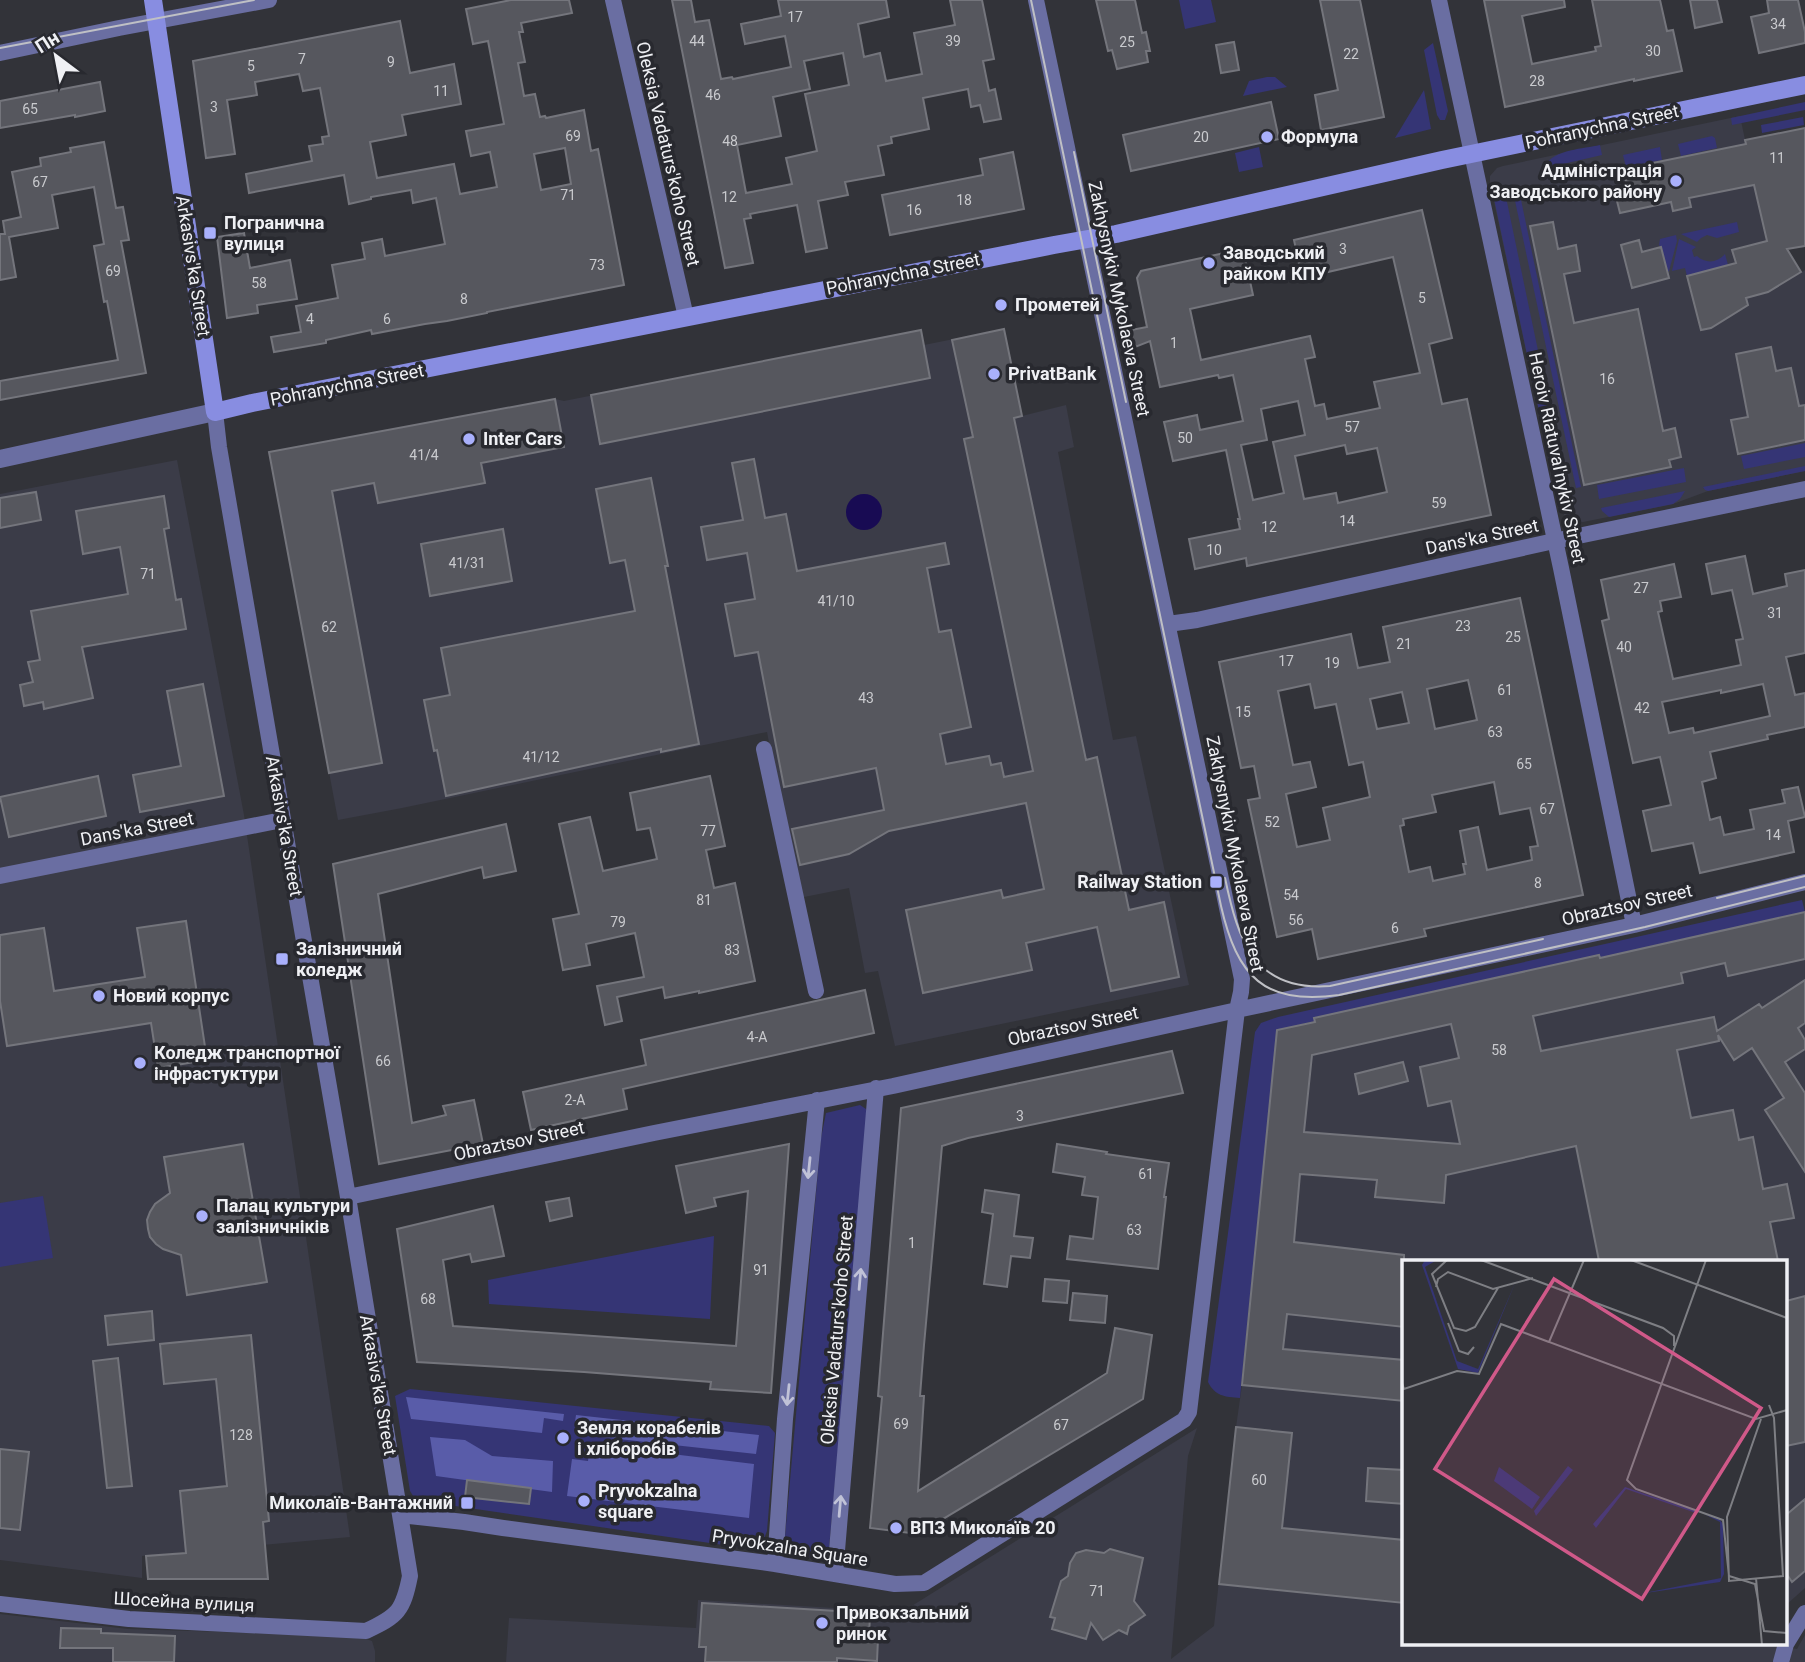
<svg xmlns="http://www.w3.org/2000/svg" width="1805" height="1662" viewBox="0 0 1805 1662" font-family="Roboto,sans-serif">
<rect width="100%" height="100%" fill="#323339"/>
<path fill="#3b3c48" d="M1740 116 1756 192 1786 282 1805 270V471L1708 491 1673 504 1583 522 1571 521 1565 516 1560 508 1490 183V176L1497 168 1503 166Z
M1004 329 1022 416 1066 405 1074 447 1058 452 1113 740 1136 736 1189 985 895 1046 878 971 865 973 849 888 799 898 767 732 402 808 338 820 269 452 555 399 564 401 921 330 924 345Z
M177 460 244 815 350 1537 142 1556V1578L0 1560V494Z
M1805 912V1588L1786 1605V1261H1404V1643H1764L1797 1649 1805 1635V1662H506L509 1618 696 1628 698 1600 902 1612 1197 1428 1188 1456 1171 1659 1214 1626 1236 1427 1242 1385 1277 1030 1599 955 1601 961 1625 952 1647 947 1648 951Z
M0 1614 128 1629 357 1636 372 1641 375 1651V1662H0Z"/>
<path fill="#353575" d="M1179 0H1211L1216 22 1185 29Z
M1433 43 1448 111 1445 120H1440L1437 115 1424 50Z
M1267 77H1275L1287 87 1243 96 1249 81Z
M1424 90 1431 129 1395 138Z
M1805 102V110L1732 125 1731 118Z
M1803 117 1804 125 1762 133 1761 125Z
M1712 136 1715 138 1717 148 1681 156 1678 144Z
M1600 145 1602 155 1550 167 1545 165C1556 149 1583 149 1600 145Z
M1259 147 1263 167 1239 172 1235 153Z
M1660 147 1662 160 1626 167 1623 155Z
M1493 194C1500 195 1504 196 1507 202L1569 499 1558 501Z
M1520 195 1581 487 1576 488 1514 196Z
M1737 222 1739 232 1717 238 1707 235 1701 238 1697 242 1681 234Z
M1676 235 1677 241 1669 271 1667 272 1662 248 1659 245 1660 239Z
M1679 239 1696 247 1692 250 1694 257 1697 256C1706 264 1717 263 1725 254L1728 265 1687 276 1685 268 1672 271Z
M1805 443V457L1744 469 1741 456Z
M1805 466V471L1708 491 1705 490 1703 487Z
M1684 468 1686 482 1599 499 1597 485Z
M1685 491 1680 499 1673 504 1609 517 1602 511 1601 508Z
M1802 900 1805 912 1625 952 1601 961 1599 955 1277 1030 1240 1398C1225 1397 1215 1396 1208 1382L1255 1032 1261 1023 1278 1017Z
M860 1105 866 1109 868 1122 830 1538 829 1547 817 1558 798 1555 790 1551 785 1536 821 1138 826 1113Z
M43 1196 53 1258 0 1267V1203Z
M714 1236 710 1319 489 1304 488 1280Z
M410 1389 769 1426 775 1433 767 1531 762 1544 751 1549 421 1501 415 1499 410 1491 395 1396Z"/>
<path fill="#595ca9" d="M406 1397 564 1414 563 1421 544 1418 542 1433 411 1419Z
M576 1415 759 1435 756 1454 591 1436 592 1424 575 1422Z
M430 1437 465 1440 492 1456 553 1461 552 1492 436 1476Z
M590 1444 754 1464 749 1518 567 1496 572 1459 588 1461Z"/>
<path fill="#180b53" d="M846 512a18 18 0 1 1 36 0a18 18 0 1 1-36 0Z"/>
<path fill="#56575e" stroke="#74757c" stroke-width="2" fill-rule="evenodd" d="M511 0H569L572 13 521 23 523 32H519L525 62 518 63 524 96 535 94 540 117 545 116 546 118 584 110 591 151 598 149 624 285 487 312V313L447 321 425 324 372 334 371 330 326 340V343L274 352 271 337 301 332 296 306 338 298 332 265 365 259 362 243 382 239 385 256 445 244 436 198 413 203 411 190 371 197V199L349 204 344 175 249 193 246 174 312 161 309 146 323 144 322 137 329 136 320 88 303 91 299 74 255 82 257 95 227 100 235 154 206 158 193 61 400 21 410 73 454 64 461 104 402 115 406 135 370 142 377 178 454 164 460 194 497 187 490 152 471 156 466 131 504 124 488 41 473 44 466 9ZM565 148 571 184 541 190 534 154Z
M672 0H691L695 22 709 20 721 79 732 77 733 79 791 67 785 36 745 44 741 24 781 16 778 0H886L889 17 858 24 864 57 880 53 886 81 922 74 914 33 955 25 950 0H982L994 59 983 61 989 91 995 89 1001 119 984 122 980 105 971 107 968 89 923 98 929 129 891 137 892 143 878 146 884 175 845 182 848 195 818 201 827 248 806 252 797 205 750 214 751 218 744 219 753 263 725 268ZM843 53 849 85 805 94 817 151 786 158 792 184 746 193 737 145 781 136 773 97 810 89 804 61Z
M1096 0H1135L1142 33 1146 32 1150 51H1146L1148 62 1117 69 1112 50 1108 51Z
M1320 0H1360L1384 117 1321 130 1315 95 1338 90Z
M1484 0H1564L1565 7 1522 16 1532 64 1596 51 1595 47 1601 46 1592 0H1660L1667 31 1673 30 1682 71 1634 81V79L1505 107Z
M1690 0H1717L1722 22 1695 28Z
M1767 0H1798L1805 32V43L1759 53 1751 17 1769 13Z
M1234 42 1239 70 1221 73 1216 45Z
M100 82 105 111 75 117V115L0 128V101Z
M1271 102 1279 139 1131 171 1123 135Z
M1805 128V246L1787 249 1801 272 1768 292 1746 298 1748 305 1711 328 1701 330 1687 276 1736 263 1732 250 1767 241 1754 185 1689 198 1691 207 1673 211 1671 202 1620 213 1615 193 1628 190 1623 169 1746 144 1745 140Z
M104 142 116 208 123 207 129 240 121 241 146 373 0 400V381L118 360 107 301 104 302 94 246 104 244 94 187 52 195 58 228 9 237 16 277 0 280V234H5L3 221 21 217 12 172 41 166 40 158 71 152 70 148Z
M1013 152 1024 209 890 235 882 195 983 175 980 159Z
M1422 210 1452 338 1429 344 1442 404 1467 399 1491 515 1247 566 1246 558 1195 569 1189 539 1240 529 1238 519H1240L1226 450 1173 461 1164 422 1197 415 1200 430 1243 421 1233 375 1219 378 1218 375 1160 387 1150 341 1130 349 1126 331 1147 327 1137 278 1141 271 1243 249 1253 295 1190 309 1201 360 1310 336 1315 357 1305 359 1315 406 1324 404 1327 419 1380 408 1374 382 1420 373 1393 257 1302 278 1294 240ZM1298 401 1305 435 1273 442 1284 493 1253 500 1241 445 1267 440 1261 409ZM1345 445 1347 454 1377 448 1387 492 1338 503 1336 493 1304 499 1295 456Z
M1553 222 1558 249 1576 245 1580 271 1564 274 1574 323 1638 309 1663 431 1675 428 1681 457 1669 460 1671 467 1584 485 1530 226Z
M244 233 250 268 290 260 297 299 257 305 258 313 227 318 217 237Z
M1639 240 1642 252 1661 247 1669 278 1632 288 1621 245Z
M1004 329 1022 416 1014 418 1086 760 1097 757 1129 910 1164 902 1179 977 1111 991 1097 927 1026 943 1032 970 923 993 906 910 1001 890 1003 898 1044 889 1026 803 889 831 849 854 800 865 792 829 884 810 876 768 784 787 758 652 735 656 725 604 755 599 747 553 707 560 701 527 743 520 732 463 754 459 765 518 786 514 797 571 945 543 949 564 927 568 939 632 951 630 971 727 940 734 946 764 989 756 991 765 1001 763 1004 777 1033 771 964 439 973 437 952 340Z
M921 330 930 378 600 444 591 395Z
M1771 347 1776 371 1791 368 1799 406 1805 405V440L1738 454 1731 420 1748 417 1736 354Z
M555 399 564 447 481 463 485 483 378 503 374 483 332 491 382 763 329 773 269 452Z
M651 478 668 566H665L699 744 661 752V749L446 796 437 750 434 751 424 700 450 695 441 648 635 611 625 560 610 563 596 489Z
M36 492 41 520 0 528V498Z
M164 496 169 528 164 529 176 600 181 599 186 629 82 647 93 698 44 709 43 702 24 706 20 685 33 682 28 662 40 660 31 611 128 594 120 547 83 554 76 511Z
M503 529 512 581 430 596 421 544Z
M1745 556 1753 594 1787 586 1785 574 1805 570V653L1786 657 1795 695 1805 693V727L1767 735 1768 739 1710 752 1716 778 1702 782 1710 820 1720 817 1724 835 1754 829 1750 810 1785 803 1782 790 1798 787 1805 817 1788 821 1794 852 1700 873 1693 843 1652 851 1643 811 1671 805 1660 757 1633 763 1602 621 1609 619 1601 580 1674 564 1681 597 1660 601 1662 611 1658 612 1673 679 1741 665 1736 640 1743 639 1732 590 1712 594 1706 564ZM1763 684 1770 716 1694 733 1693 728 1669 733 1662 702 1721 690V693Z
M1520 598 1583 895 1424 929 1426 936 1318 959 1312 929 1277 937 1248 800 1260 798 1254 766 1241 768 1219 662 1351 634 1358 668 1390 662 1383 627ZM1468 680 1477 720 1435 729 1427 689ZM1310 684 1315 708 1336 704 1349 765 1363 762 1370 797 1323 808 1330 840 1297 847 1286 794 1316 787 1310 762 1293 765 1278 691ZM1402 692 1409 723 1377 729 1370 699ZM1494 782 1500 814 1530 808 1538 846 1530 847 1532 860 1487 870 1478 827 1460 831 1466 864H1463L1465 874 1433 881 1430 867 1409 872 1400 826 1404 825 1403 819 1436 812 1432 795Z
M203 684 224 796 140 812 133 775 181 766 167 691Z
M98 776 106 816 9 837 0 797Z
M710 776 725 846 706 850 714 888 735 883 755 981 699 993V991L665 998 663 987 617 997 622 1021 605 1025 597 986 644 977 635 933 586 944 590 965 563 970 553 919 579 914 559 824 590 817 603 871 657 859 650 828 637 830 630 793Z
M506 824 516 871 484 878 482 867 378 894 412 1123 446 1115 443 1106 474 1100 483 1144 379 1164 333 864Z
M1805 912V959L1728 976 1725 963 1681 973 1683 983 1533 1016 1541 1051 1714 1017 1717 1031 1759 1004 1762 1008 1805 980V1023L1798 1028 1805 1040V1049L1785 1062 1805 1093V1172L1765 1110 1784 1098 1752 1048 1734 1060 1718 1035 1719 1041 1677 1050 1691 1118 1733 1110 1739 1140 1753 1137 1763 1189 1787 1184 1794 1218 1770 1222 1778 1261H1599L1576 1146 1446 1175 1444 1203 1375 1197 1377 1180 1300 1174 1294 1242 1404 1255V1327L1287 1314 1283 1349 1404 1360V1401L1242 1385 1277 1030 1315 1022 1314 1018 1599 955 1600 958ZM1451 1024 1459 1058 1420 1067 1428 1106 1451 1101 1460 1144 1304 1132 1312 1055Z
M186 921 207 1060 158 1068 151 1023 7 1046 0 1001V935L44 928 54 991 145 977 137 928Z
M865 990 874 1033 623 1089 627 1109 531 1130 523 1092 646 1065 641 1040Z
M1172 1051 1183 1093 968 1138 942 1146 924 1345 920 1396H924L918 1491 1107 1373 1115 1328 1152 1335 1143 1399 918 1534 870 1528 882 1397 878 1396 901 1108Z
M1403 1062 1408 1081 1359 1094 1355 1074Z
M243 1144 267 1282 187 1295 181 1255 163 1249 156 1244 150 1237 148 1229 147 1220 150 1212 155 1204 170 1193 164 1157Z
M789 1144 771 1393 710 1389 711 1382 584 1372 417 1362 397 1229 493 1206 504 1256 472 1262 470 1254 443 1260 453 1326 736 1346 748 1191 714 1198 716 1206 686 1213 676 1166Z
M1057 1144 1107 1152 1106 1154 1169 1163 1164 1197H1166L1158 1269 1067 1259 1070 1236 1093 1239 1098 1197 1082 1195 1085 1177 1053 1172Z
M985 1190 1019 1195 1014 1236 1033 1238 1030 1258 1011 1256 1007 1287 984 1284 993 1214 982 1212Z
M569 1198 572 1216 550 1221 546 1202Z
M1045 1279 1069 1281 1067 1303 1043 1301Z
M1073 1293 1107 1296 1105 1323 1070 1320Z
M1805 1296V1442L1786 1446V1301Z
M152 1311 154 1340 108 1345 105 1316Z
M251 1335 269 1521 263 1522 268 1579H148L146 1556 186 1553 180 1491 227 1486 216 1379 164 1384 160 1344Z
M118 1358 132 1486 107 1488 93 1361Z
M1236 1427 1292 1433 1282 1528 1404 1540V1603L1219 1584Z
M0 1449 29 1452 20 1530 0 1528Z
M1368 1468 1404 1470V1504L1366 1501Z
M467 1480 531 1488 529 1504 465 1497Z
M1805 1499V1571L1792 1582 1786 1573V1515Z
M1110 1549 1143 1558 1134 1601 1145 1615 1129 1626 1127 1634 1119 1630 1103 1640 1091 1623 1086 1639 1052 1629 1055 1618 1050 1617 1061 1581 1068 1576 1070 1563 1076 1553 1086 1550 1104 1553Z
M702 1603 870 1613 869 1639H878L877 1661 837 1658V1662H705L706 1647H699Z
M61 1628 101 1629V1633L175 1636 174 1662H113V1648H60Z"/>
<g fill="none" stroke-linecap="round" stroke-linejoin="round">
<path stroke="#6a6ea2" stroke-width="16" d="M613 0 686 317
M1439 0 1561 568 1634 925
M0 53 119 28 269 0
M1168 624 1197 620 1554 541 1805 489
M764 749 816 991
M0 876 282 820
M348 1197 654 1133 893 1086 1237 1010 1634 925 1805 882
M400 1515 464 1522 503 1528 775 1564 895 1584 924 1583 1184 1420 1189 1412 1237 1010 1241 992 1242 979 1036 0
M775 1564 785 1419 817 1100
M835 1574 876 1088
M0 1604 129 1619 366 1631C398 1616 403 1611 410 1576L348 1197 219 447 215 412
M1781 1662 1786 1644 1805 1613"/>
<path stroke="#6a6ea2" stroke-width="18" d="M0 459 215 412"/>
<path stroke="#888de1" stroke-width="18" d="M153 0 215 412 252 403 1054 245 1116 234 1442 160 1805 85"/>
<path stroke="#bfc0c5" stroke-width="2" d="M1031 0 1221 906C1237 976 1264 1006 1339 995L1645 927 1805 887
M0 48 254 0
M1074 152 1126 402
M1225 878C1238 940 1254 992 1330 986L1543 939
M1717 898 1805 876"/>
</g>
<defs><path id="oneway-shaft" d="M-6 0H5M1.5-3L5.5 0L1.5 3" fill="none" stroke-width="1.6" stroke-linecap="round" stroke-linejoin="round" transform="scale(1.75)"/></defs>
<g stroke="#c0c2d7">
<use href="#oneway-shaft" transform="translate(809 1168) rotate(96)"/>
<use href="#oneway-shaft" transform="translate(860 1279) rotate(-85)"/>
<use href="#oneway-shaft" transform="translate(788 1395) rotate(96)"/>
<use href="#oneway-shaft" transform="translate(840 1506) rotate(-85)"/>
</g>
<g fill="#a9b0fc" stroke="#28292f" stroke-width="2.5">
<circle cx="1267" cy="137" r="7"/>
<circle cx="1676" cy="181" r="7"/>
<rect x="203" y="226" width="14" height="14" rx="3.5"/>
<circle cx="1209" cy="263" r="7"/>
<circle cx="1001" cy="305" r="7"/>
<circle cx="994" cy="374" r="7"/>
<circle cx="469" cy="439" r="7"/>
<rect x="1209" y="875" width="14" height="14" rx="3.5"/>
<rect x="275" y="952" width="14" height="14" rx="3.5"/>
<circle cx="99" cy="996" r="7"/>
<circle cx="140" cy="1063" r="7"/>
<circle cx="202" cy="1216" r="7"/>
<circle cx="563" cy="1438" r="7"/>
<circle cx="584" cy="1501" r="7"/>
<rect x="460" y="1496" width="14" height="14" rx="3.5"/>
<circle cx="896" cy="1528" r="7"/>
<circle cx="822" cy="1623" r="7"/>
</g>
<g text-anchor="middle" stroke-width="7" stroke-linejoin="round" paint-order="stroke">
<g font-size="14" fill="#c9cace">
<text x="795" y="22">17</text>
<text x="1778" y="29">34</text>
<text x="697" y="46">44</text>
<text x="953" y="46">39</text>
<text x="1127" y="47">25</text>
<text x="1653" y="56">30</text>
<text x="1351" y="59">22</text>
<text x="302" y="64">7</text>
<text x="391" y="67">9</text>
<text x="251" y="71">5</text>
<text x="1537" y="86">28</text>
<text x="441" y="96">11</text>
<text x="713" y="100">46</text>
<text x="214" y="112">3</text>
<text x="30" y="114">65</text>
<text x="573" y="141">69</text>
<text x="1201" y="142">20</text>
<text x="730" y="146">48</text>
<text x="1777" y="163">11</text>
<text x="40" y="187">67</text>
<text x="568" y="200">71</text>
<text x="729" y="202">12</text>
<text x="964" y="205">18</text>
<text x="914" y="215">16</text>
<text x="1343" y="254">3</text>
<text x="597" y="270">73</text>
<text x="113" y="276">69</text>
<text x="259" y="288">58</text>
<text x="1422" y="303">5</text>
<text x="464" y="304">8</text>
<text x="310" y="324">4</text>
<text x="387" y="324">6</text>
<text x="1174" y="348">1</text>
<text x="1607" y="384">16</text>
<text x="1352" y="432">57</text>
<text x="1185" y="443">50</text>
<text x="424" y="460">41/4</text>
<text x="1439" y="508">59</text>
<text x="1347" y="526">14</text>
<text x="1269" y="532">12</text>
<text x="1214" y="555">10</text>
<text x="467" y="568">41/31</text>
<text x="148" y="579">71</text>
<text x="1641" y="593">27</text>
<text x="836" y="606">41/10</text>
<text x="1775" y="618">31</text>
<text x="1463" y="631">23</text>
<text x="329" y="632">62</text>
<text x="1513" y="642">25</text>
<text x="1404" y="649">21</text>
<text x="1624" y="652">40</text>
<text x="1286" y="666">17</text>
<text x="1332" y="668">19</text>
<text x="1505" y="695">61</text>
<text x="866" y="703">43</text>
<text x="1642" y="713">42</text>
<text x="1243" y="717">15</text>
<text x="1495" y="737">63</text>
<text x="541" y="762">41/12</text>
<text x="1524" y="769">65</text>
<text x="1547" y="814">67</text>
<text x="1272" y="827">52</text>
<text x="708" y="836">77</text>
<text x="1773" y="840">14</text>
<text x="1538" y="888">8</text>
<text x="1291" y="900">54</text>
<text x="704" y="905">81</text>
<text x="1296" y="925">56</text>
<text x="618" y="927">79</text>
<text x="1395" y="933">6</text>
<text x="732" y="955">83</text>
<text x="757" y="1042">4-А</text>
<text x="1499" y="1055">58</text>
<text x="383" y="1066">66</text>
<text x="575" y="1105">2-А</text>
<text x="1020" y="1121">3</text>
<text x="1146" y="1179">61</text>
<text x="1134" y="1235">63</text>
<text x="912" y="1248">1</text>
<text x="761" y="1275">91</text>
<text x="428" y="1304">68</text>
<text x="901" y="1429">69</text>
<text x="1061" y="1430">67</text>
<text x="241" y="1440">128</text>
<text x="1259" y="1485">60</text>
<text x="1097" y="1596">71</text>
</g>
<g font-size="18" fill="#eff0f4" stroke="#28292f">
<text transform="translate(1602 127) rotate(-12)" y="6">Pohranychna Street</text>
<text transform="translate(668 154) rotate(77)" y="6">Oleksia Vadaturs'koho Street</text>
<text transform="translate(193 266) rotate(81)" y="6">Arkasivs'ka Street</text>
<text transform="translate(903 274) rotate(-11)" y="6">Pohranychna Street</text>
<text transform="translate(1119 299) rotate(78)" y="6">Zakhysnykiv Mykolaeva Street</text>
<text transform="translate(347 385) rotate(-11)" y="6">Pohranychna Street</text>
<text transform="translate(1557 458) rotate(78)" y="6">Heroiv Riatuval'nykiv Street</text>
<text transform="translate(1482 537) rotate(-12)" y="6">Dans'ka Street</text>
<text transform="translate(284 826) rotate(80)" y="6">Arkasivs'ka Street</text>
<text transform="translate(137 829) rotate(-11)" y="6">Dans'ka Street</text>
<text transform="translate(1235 854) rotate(79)" y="6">Zakhysnykiv Mykolaeva Street</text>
<text transform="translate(1627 905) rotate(-13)" y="6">Obraztsov Street</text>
<text transform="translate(1073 1026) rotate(-12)" y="6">Obraztsov Street</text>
<text transform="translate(519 1141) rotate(-12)" y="6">Obraztsov Street</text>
<text transform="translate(837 1330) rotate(-85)" y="6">Oleksia Vadaturs'koho Street</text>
<text transform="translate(378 1385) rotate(80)" y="6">Arkasivs'ka Street</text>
<text transform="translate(790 1548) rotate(9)" y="6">Pryvokzalna Square</text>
<text transform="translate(184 1602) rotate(3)" y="6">Шосейна вулиця</text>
</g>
<g font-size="18" font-weight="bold" fill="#eff0f4" stroke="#28292f" text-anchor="start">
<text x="1281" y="143">Формула</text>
<text x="1662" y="177" text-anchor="end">Адміністрація<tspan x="1662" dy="21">Заводського району</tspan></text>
<text x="224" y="229">Погранична<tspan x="224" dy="21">вулиця</tspan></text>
<text x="1223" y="259">Заводський<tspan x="1223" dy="21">райком КПУ</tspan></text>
<text x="1015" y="311">Прометей</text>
<text x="1008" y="380">PrivatBank</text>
<text x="483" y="445">Inter Cars</text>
<text x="1202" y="888" text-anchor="end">Railway Station</text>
<text x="296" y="955">Залізничний<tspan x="296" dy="21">коледж</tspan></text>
<text x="113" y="1002">Новий корпус</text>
<text x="154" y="1059">Коледж транспортної<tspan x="154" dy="21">інфрастуктури</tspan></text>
<text x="216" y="1212">Палац культури<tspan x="216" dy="21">залізничніків</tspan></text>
<text x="577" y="1434">Земля корабелів<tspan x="577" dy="21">і хліборобів</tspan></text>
<text x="598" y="1497">Pryvokzalna<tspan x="598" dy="21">square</tspan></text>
<text x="453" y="1509" text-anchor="end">Миколаїв-Вантажний</text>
<text x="910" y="1534">ВПЗ Миколаїв 20</text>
<text x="836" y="1619">Привокзальний<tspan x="836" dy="21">ринок</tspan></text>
</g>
</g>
<g transform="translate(1402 1260)">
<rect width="385" height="385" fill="#323339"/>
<path d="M23 0H35L23 7 55 101 76 109 114 21 76 113 56 109 20 5ZM166 206 171 210 134 256 132 251ZM97 207 138 237 130 249 92 221ZM223 227 294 251V253L224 229 194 268 191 264ZM302 254 318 260 321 264 322 314 318 322 237 334 319 318 318 262Z" fill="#353575"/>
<path fill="none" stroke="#7e7f84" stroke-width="2" d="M45 0 30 14 52 68 64 71 73 67 96 28M79 0 261 68 272 76V86M182 0 147 82 354 159 385 150M229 0 385 58M304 0 225 220 234 229 321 260 327 316 353 324 362 371 385 373M34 27 36 19 46 12 91 29 131 18M46 63 57 91 66 94 72 87M0 123 2 129 55 111 77 114 99 64 147 82M359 159 325 257 327 321 381 316 372 158 367 145M354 318 360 385"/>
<path fill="#d05989" fill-opacity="0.15" stroke="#d05989" stroke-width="3.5" d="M152 19 359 148 240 339 33 209Z"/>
<rect width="385" height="385" fill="none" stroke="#eff0f4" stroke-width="3.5"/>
</g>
<g transform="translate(56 56) rotate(328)" stroke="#28292f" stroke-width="5" paint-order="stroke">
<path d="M0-5L12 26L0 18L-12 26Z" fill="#eff0f4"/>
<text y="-10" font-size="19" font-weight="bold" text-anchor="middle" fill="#eff0f4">Пн</text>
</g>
</svg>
